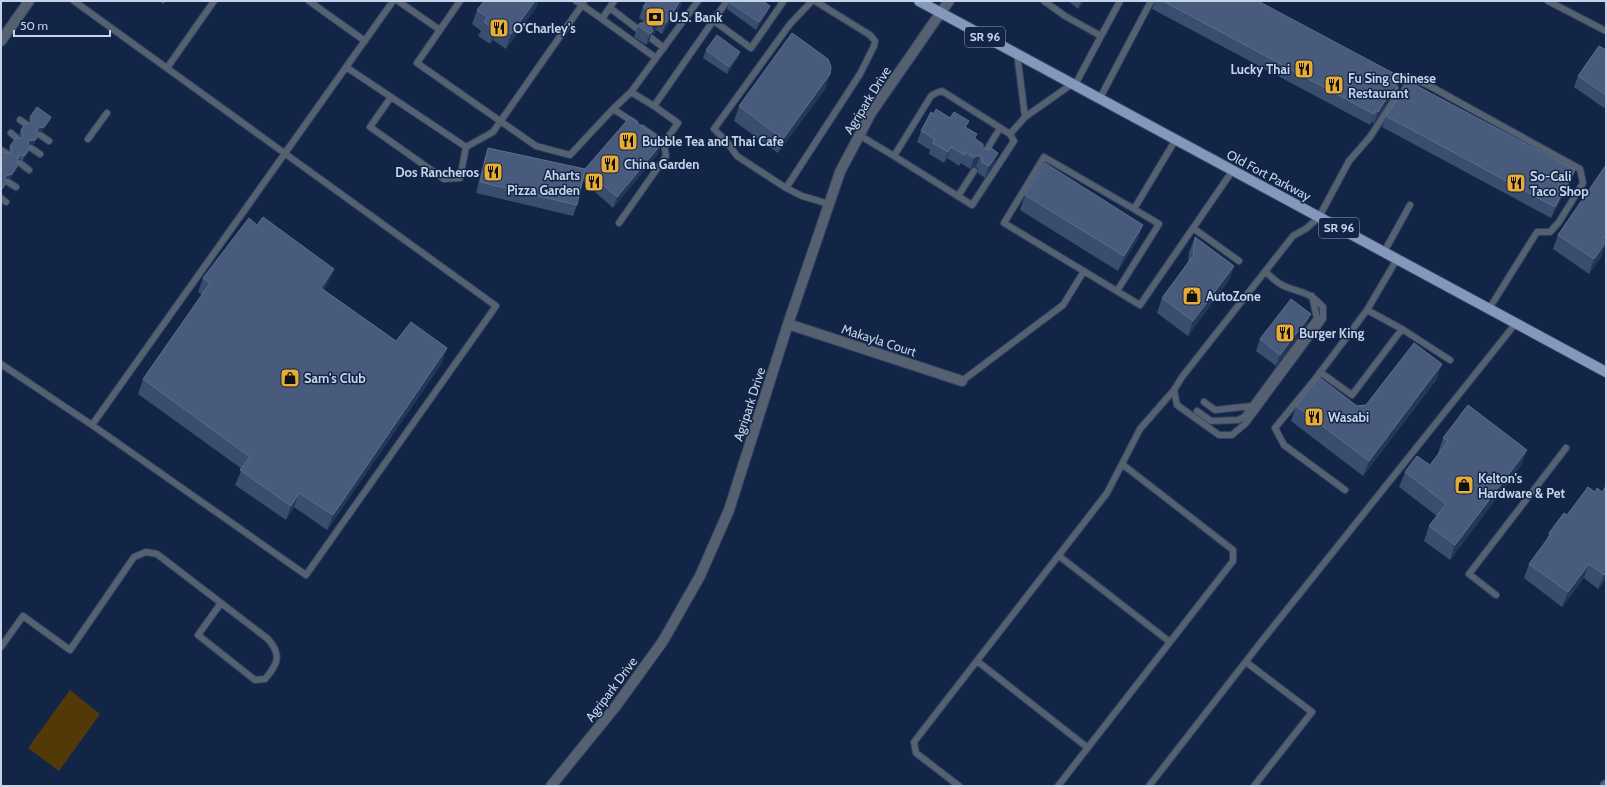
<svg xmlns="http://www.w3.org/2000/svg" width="1607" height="787" viewBox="0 0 1607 787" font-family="Cabin,sans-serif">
<rect width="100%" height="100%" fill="#122546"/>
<path fill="#523a08" d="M70 690 100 714 59 771 28 748Z"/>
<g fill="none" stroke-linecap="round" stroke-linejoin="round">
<g stroke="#2f4160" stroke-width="8">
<path id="service" d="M309 1 365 41
M398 1 440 30
M460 1 417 63 536 146 570 155 613 109 635 123
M584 1 582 5 602 19 614 1
M812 1 790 24 714 129 727 142 737 156 786 188 802 196 829 204
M1044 1 1065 16 1101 36 1120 1
M1548 1 1606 31
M610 8 639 30
M602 19 656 58
M714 21 751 48 783 2 781 1
M651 38 664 48
M1017 53 1025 117
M346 67 466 147 493 132 582 5 576 1
M167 68 214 1
M1390 77 1392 78 1409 77 1428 85 1580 169 1583 183 1559 222 1550 232H1537L1489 309
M1075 85 1101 36
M942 91 1010 134 1014 141 972 205 894 156 931 96 936 93Z
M631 92 654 106
M391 97 370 127 444 179 460 178 466 147
M1100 98 1151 1
M613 109 631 92 698 1
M20 120 26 124
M642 128 664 143 678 123 654 106 727 1
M11 133 17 138
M1010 134 1025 117 1072 84
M40 135 49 141
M859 135 894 156
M88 139 107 113
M1176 139 1134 209 1044 157 1004 223 1140 305 1233 170
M31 148 40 154
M1 150 6 153
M983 156 1000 128
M20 163 29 170
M8 182 16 187
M786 188 860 74 874 46 875 41 870 35 815 1
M958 196 974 171
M1 198 6 202
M619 223 666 156 664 143
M1193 228 1239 261
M1384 252 1410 205
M1266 272C1271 277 1277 283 1284 286 1303 294 1307 290 1323 307V319L1246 423 1232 435H1219L1177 405 1174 390 1182 377 1293 236 1307 228 1319 217 1349 161 1370 137 1397 95 1393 80
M1117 291 1159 224 1134 209
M1367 310 1402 329 1450 360
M1 364 92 425 306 575 496 306 74 1
M1320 372 1352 395 1402 329
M962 381 1063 305 1084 271
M1204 402 1215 410 1252 406
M1197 411 1211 421 1238 420 1244 417 1317 318 1312 296
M92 425 393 1
M1345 490 1284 445 1275 428 1316 378 1367 310 1397 259
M1059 556 1170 642
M1496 595 1469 574 1566 448
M1 647 23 616 70 650 134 557 146 552 157 554 268 639C282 655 278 664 265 679L255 680 198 635 221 603
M977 661 1088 748
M1246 662 1312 712 1254 786
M959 786 916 753 914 742 1107 493 1140 429 1174 390
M1058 786 1233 561V550L1122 464
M1149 786 1261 642 1516 323"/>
</g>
<g stroke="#2f4160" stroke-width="12">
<path id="minor" d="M788 324 962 381
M551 786 616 706 663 641 700 576 729 510 788 324 840 172 871 113 941 12
M1605 786 1606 785"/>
</g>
<g stroke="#2f4160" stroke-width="12">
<path id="tertiary" d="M941 12 949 1
M1 41 29 1"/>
</g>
<g stroke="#2f4160" stroke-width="12">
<path id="primary" d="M919 1 1606 372"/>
</g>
<use href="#service" stroke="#556070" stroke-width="6"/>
<use href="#minor" stroke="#556070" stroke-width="10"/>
<use href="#tertiary" stroke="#556070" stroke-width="10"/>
<use href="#primary" stroke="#8498bb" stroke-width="10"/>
</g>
<path fill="#394d6f" d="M160 1H166L163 4Z
M647 1H682L680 7 662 34 656 30 654 34 651 35 649 42 646 45 634 37 638 26 643 23V21L639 18 643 7Z
M1068 1H1084L1078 9Z
M1155 1H1258L1396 83 1392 94 1374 123 1372 122 1370 125 1152 9Z
M729 2 770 6 767 13 756 30 727 9Z
M537 6 506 49 493 40 490 44 478 36 481 31 472 24 477 10Z
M706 50 740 52 737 59 727 74 703 58Z
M1606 50V105L1604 108 1574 87 1578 76Z
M830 74 825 89 778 153 734 121 739 106Z
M1404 79 1575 170 1571 181 1551 218 1382 127 1386 116 1401 93 1400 90Z
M934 114 950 118 969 121 966 127 977 134 975 139 983 148 994 164 985 178 978 173V169L976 167H972L970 169 961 163 959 166 947 158 944 163 929 154 930 150 917 142 921 131Z
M30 117H51L50 121 42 131 37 132V139L34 144 28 145 30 148 28 152 23 160 19 159 17 160 19 163 18 167 10 178 5 179 7 182 5 185 1 192 10 152 9 150 10 146 21 137 19 134 21 130 30 123 29 120Z
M488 148 585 169 658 154 613 208 583 181 577 205 573 216 476 193 484 160Z
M1025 195 1138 239 1118 271 1020 210Z
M1558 235 1606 243 1601 257 1589 274 1553 249Z
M1195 237 1234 266 1229 280 1188 336 1157 313 1162 298 1188 262 1189 252Z
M203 278 328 283 324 290 396 341 442 363 327 530 294 507 286 520 235 485 242 469 138 394 143 379 202 295 198 292Z
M1311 314 1306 325 1276 366 1256 351 1260 339Z
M1437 379 1363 476 1291 421 1296 406H1357L1366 405Z
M1443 438 1522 464 1450 560 1424 541 1429 526 1437 516 1399 487 1405 472 1430 465 1439 453H1438Z
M1595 492 1606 579 1598 589 1584 578 1562 607 1524 578 1529 564 1546 541 1549 533 1567 515Z"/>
<path fill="#233759" d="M535 1H539L537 6 506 49 511 34Z
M680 1H682L680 7 662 34 666 23Z
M1081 1H1084L1078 9Z
M770 6 767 13 756 30 759 22Z
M660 19 656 30 654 34 651 35 649 42 646 45 650 34 648 33 652 24Z
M498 25 493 40 490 44 495 30Z
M740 52 737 59 727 74 729 67Z
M830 74 825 89 778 153 783 139Z
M1396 83 1392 94 1374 123 1378 112Z
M1376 110 1372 122 1370 125 1374 114Z
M51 117 50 121 42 131 37 132 38 128Z
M39 135 37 139 34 144 28 145 29 141Z
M662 143 658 154 613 208 617 197Z
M951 147 947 158 944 163 948 152Z
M30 148 28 152 23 160 24 156Z
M998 153 994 164 985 178 989 166Z
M976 156H980L976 167H972L970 169 974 158Z
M19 163 18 167 10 178 4 179 6 176Z
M1575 170 1571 181 1551 218 1555 207Z
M7 182 5 185 1 192V190Z
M1143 225 1138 239 1118 271 1124 256Z
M1606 235V243L1601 257 1589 274 1594 259 1603 240Z
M1234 266 1229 280 1188 336 1193 321Z
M334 269 328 283 316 302 321 288Z
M1311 314 1306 325 1276 366 1280 355Z
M447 348 442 363 327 530 333 515Z
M1442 364 1437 379 1363 476 1369 461Z
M1527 450 1522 464 1450 560 1455 545Z
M299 493 294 507 286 520 291 506Z
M1589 564 1584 578 1562 607 1568 592Z
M1606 572V579L1598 589 1604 575Z"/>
<path fill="#485b7c" stroke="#5c6e8d" d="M484 1H535L511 34 498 25 495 30 484 22 487 17 477 10Z
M647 1H680L666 23 660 19 658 23 652 24 651 27 653 31 650 34 638 26 640 23H644L647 21V18L646 15 648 11 643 7Z
M730 1H763L770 6 759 22 729 2Z
M1163 1H1258L1393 73 1396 83 1378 112 1376 110 1374 114Z
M792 33 828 59 831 67 830 74 783 139 739 106Z
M717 35 740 52 729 67 706 50Z
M1599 46 1606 50V95L1578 76Z
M1404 79 1575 170 1555 207 1386 116 1405 86Z
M37 107 51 117 44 127 38 128 37 131 39 135 35 140 29 141 28 144 30 148 24 156 20 155 18 157 17 161 19 163 12 174 6 176 5 178 7 182 1 190V159L5 153 11 152 12 149 10 146 16 138 20 139 22 137 23 133 21 130 25 124 31 123 32 120 30 117Z
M936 109 950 118 954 112 969 121 965 127 977 134 974 138 983 144V148L987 150 991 148 998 153 989 166 982 162V158L980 156H976L974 158 965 152 964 155 951 147 948 152 933 143 935 139 921 131 931 112 934 114Z
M630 117 662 143 617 197 585 169Z
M488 148 585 169 577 205 480 182Z
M1045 163 1143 225 1124 256 1025 195Z
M1606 165V235L1603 240 1606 242 1594 259 1558 235Z
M263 217 334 269 321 288 396 341 411 322 447 348 333 515 299 493 291 506 240 470 250 457 143 379 210 283 203 278 249 218 257 225Z
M1195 237 1234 266 1193 321 1162 298 1193 256Z
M1291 299 1311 314 1280 355 1260 339Z
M1414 343 1442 364 1369 461 1296 406 1319 377 1357 406 1366 405Z
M1468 405 1527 450 1455 545 1429 526 1446 504 1405 472 1417 456 1430 465 1448 441 1443 438Z
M1606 486V572L1604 575 1589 564 1568 592 1529 564 1551 534 1549 533 1564 513 1567 515 1588 487 1595 492 1597 488 1602 492Z"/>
<defs>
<g id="bank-square" transform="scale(1)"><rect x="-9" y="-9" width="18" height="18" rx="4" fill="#e7ac36" stroke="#122546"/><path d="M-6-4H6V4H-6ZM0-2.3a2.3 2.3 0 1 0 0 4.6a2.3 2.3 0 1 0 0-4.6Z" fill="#111"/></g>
<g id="restaurant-square" transform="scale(1)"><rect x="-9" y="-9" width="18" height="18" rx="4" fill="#e7ac36" stroke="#122546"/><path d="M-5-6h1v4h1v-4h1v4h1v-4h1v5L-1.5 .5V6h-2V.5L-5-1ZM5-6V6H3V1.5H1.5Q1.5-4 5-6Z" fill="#111"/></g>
<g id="shop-square" transform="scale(1)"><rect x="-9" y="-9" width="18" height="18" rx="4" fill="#e7ac36" stroke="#122546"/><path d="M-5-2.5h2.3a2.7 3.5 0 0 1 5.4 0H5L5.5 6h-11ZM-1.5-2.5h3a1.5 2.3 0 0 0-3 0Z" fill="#111"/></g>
</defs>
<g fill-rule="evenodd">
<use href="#bank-square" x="655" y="17"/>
<use href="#restaurant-square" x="499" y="28"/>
<use href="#restaurant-square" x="1304" y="69"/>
<use href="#restaurant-square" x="1334" y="85"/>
<use href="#restaurant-square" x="628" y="141"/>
<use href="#restaurant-square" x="610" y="164"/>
<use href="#restaurant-square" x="493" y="172"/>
<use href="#restaurant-square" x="594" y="182"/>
<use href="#restaurant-square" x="1516" y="183"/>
<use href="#shop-square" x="1192" y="296"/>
<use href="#restaurant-square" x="1285" y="333"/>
<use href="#shop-square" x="290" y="378"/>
<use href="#restaurant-square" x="1314" y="417"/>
<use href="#shop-square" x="1464" y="485"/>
</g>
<g text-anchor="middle" stroke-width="3" stroke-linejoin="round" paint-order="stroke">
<g fill="#122546" stroke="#909fb7" stroke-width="1">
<rect x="965" y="27" width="40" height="20" rx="3"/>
<rect x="1319" y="218" width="40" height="20" rx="3"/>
</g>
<g font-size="12" font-weight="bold" fill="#c6d3e8">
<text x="985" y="41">SR 96</text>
<text x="1339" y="232">SR 96</text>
</g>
<g font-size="13" font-weight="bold" fill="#c6d3e8" stroke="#122546" text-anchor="start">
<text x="669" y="22">U.S. Bank</text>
<text x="513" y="33">O'Charley's</text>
<text x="1290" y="74" text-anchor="end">Lucky Thai</text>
<text x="1348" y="83">Fu Sing Chinese<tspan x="1348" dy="15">Restaurant</tspan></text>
<text x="642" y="146">Bubble Tea and Thai Cafe</text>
<text x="624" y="169">China Garden</text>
<text x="479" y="177" text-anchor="end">Dos Rancheros</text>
<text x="580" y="180" text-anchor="end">Aharts<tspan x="580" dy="15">Pizza Garden</tspan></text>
<text x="1530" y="181">So-Cali<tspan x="1530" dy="15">Taco Shop</tspan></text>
<text x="1206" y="301">AutoZone</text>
<text x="1299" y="338">Burger King</text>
<text x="304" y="383">Sam's Club</text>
<text x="1328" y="422">Wasabi</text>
<text x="1478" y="483">Kelton's<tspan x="1478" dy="15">Hardware &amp; Pet</tspan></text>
</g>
<g font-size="13" fill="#c6d3e8" stroke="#122546">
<text transform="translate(867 100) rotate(-58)" y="5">Agripark Drive</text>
<text transform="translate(1269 175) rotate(28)" y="5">Old Fort Parkway</text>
<text transform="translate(879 340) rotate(18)" y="5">Makayla Court</text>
<text transform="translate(749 404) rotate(-72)" y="5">Agripark Drive</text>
<text transform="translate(611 689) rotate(-53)" y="5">Agripark Drive</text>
</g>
</g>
<rect width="1607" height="787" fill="none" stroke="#c6d3e8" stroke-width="4"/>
<path d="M14 30v6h96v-6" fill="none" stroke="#c6d3e8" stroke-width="2"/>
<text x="20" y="30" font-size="12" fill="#c6d3e8" stroke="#122546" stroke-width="3" paint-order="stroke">50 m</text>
</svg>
